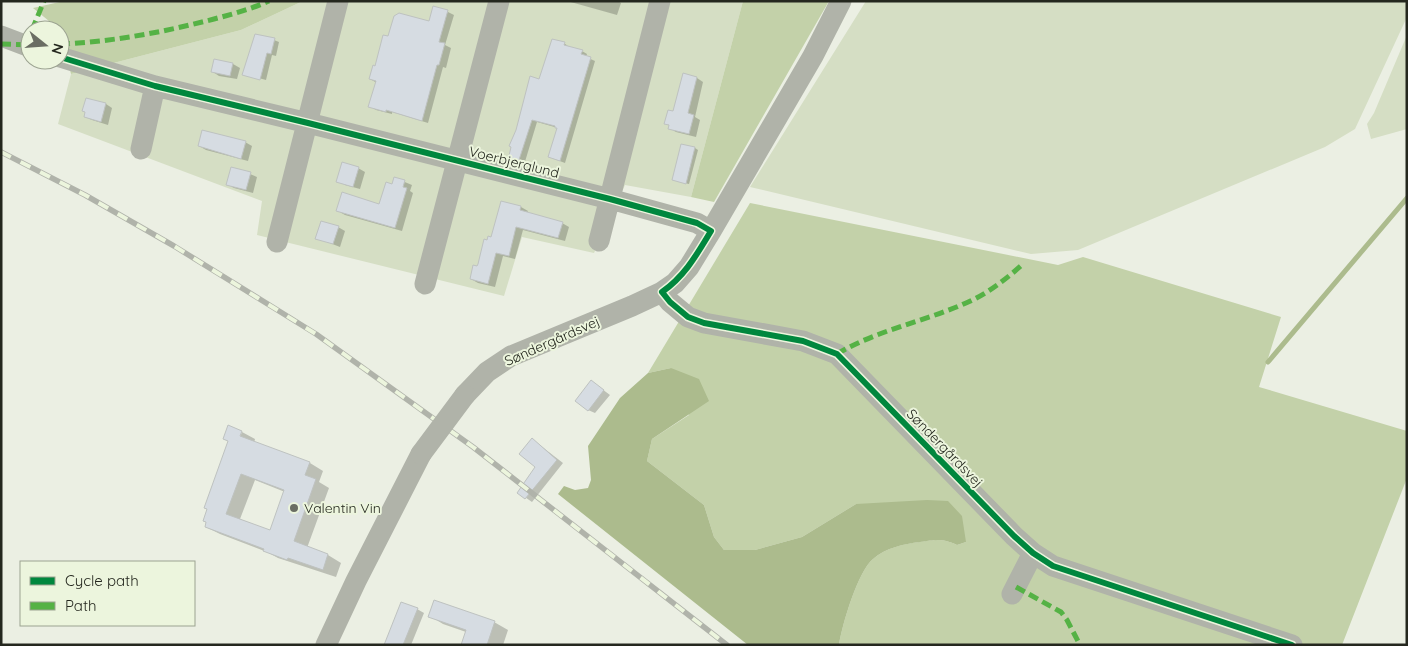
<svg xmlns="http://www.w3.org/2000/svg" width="1408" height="646" viewBox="0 0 1408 646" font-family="Quicksand,sans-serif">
<rect width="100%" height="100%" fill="#ebefe3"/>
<path fill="#d5dec4" d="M303 1H743L691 197 625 185 594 253 522 237 504 296 257 235 262 201 58 124 71 74 241 30Z
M866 1H1407V17L1355 129 1325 147 1078 250 1031 254 750 187Z
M1407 35V129L1371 139 1367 124 1374 113Z"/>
<path fill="#c3d1a9" d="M64 1H303L241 30 71 74 60 30 33 8Z
M743 1H829L714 202 691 197Z
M750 203 1058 265 1083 257 1281 317 1259 387 1407 431V478L1342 645H839C842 625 858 571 873 559 885 548 904 544 919 542 936 540 941 538 957 545L966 542 856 504 802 537 755 550H724L714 537 704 505 647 461 652 439 689 415 671 368 648 373Z"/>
<path fill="#acbb8d" d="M671 368 699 379 709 401 652 439 647 461 704 505 714 537 724 550H755L802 537 856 504 927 500 948 501 962 516 966 542 957 545C941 538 936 540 920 542 904 544 885 548 873 559 858 571 842 625 839 645H748L558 494 564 486 575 490 588 488 591 480 588 446 620 398 648 373Z"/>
<path fill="#0003" fill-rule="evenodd" d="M567 1H618L621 3 617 15Z
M448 12 454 15 445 45 451 48 446 68 443 67 428 123 392 112V114L376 110 370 106 377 83 370 79 389 38 429 23Z
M274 40 279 42 276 56 272 55 266 80 248 75V77L244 75Z
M564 43 569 47 582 51 587 54 586 57 595 61 565 163 549 157 558 128 537 122 524 165 514 162 509 159 540 81Z
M215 60 233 64 240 68 237 79 219 76 213 72Z
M697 78 703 82 695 117 700 120 696 137 676 132 669 128 670 126 666 123Z
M87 100 106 104 112 108 108 125 92 120 85 117Z
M245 142 252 146 248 161 206 150 199 146Z
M695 148 698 150 689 184 676 181Z
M358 168 365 172 360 189 345 185 338 181Z
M250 174 257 177 253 193 234 188 227 184Z
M395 178 412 185 410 191 413 193 402 231 345 215 338 211 379 205 392 186Z
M521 207 528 211 527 213 562 223 569 227 565 241 523 230 515 259 503 256 495 287 478 283 471 279 492 239Z
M338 227 345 231 340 247 317 238Z
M598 386 610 395 595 413 588 410Z
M242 432 255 439 254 443 310 463 323 471 319 482 329 488 307 548 328 555 341 563 336 577 278 558 267 552 220 534 206 527ZM255 480 285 492 271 532 240 519Z
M532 439 563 463 532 502 519 493 537 467Z
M417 609 424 613 411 645H385Z
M430 616 494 622 508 630 503 645H462L466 632 443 624Z"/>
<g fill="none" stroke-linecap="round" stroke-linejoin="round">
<path stroke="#acbb8d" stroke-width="5" d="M1268 362 1407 198"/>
</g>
<path fill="#d6dce2" stroke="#bec2c0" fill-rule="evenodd" d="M433 6 448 10 439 42 445 43 439 65H437L422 121 386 110V112L368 107 376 81 369 79 373 65 375 66 383 35 388 36 394 16 399 13 429 21Z
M255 34 275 38 271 54 267 53 260 80 242 75Z
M552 39 565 42 564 45 583 50 581 54 591 57 560 161 548 157 557 128H555V126L532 120 518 163 508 160 511 147 509 146 516 130 530 76 539 79Z
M214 59 233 63 230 76 211 72Z
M683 73 697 77 688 113 694 115 689 134 668 129 669 125 664 124 668 110 673 111Z
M86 98 106 103 101 122 84 117 85 112 82 111Z
M202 130 246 141 241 159 198 146Z
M681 144 695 147 686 184 672 180Z
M342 162 359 167 353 187 336 182Z
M231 167 251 172 246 190 226 185Z
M394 177 405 180 403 187 407 188 395 228 336 211 342 192 379 204 386 182 392 184Z
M501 201 521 206 520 210 563 222 558 238 516 227 509 256 496 253 488 284 470 279 473 265 477 266 478 264 484 239 487 240 488 236 491 237Z
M321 221 339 226 333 244 315 239Z
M591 380 604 390 588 411 575 401Z
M228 425 242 431 240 436 310 462 305 475 316 479 294 541 328 554 323 570 288 558 287 560 263 551 264 549 205 527 206 522 203 521 207 509 204 508 228 441 223 439ZM241 474 284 490 270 530 226 514Z
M532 438 557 460 525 499 517 493 535 467 519 454Z
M434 600 495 621 487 645H461L466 630 428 617Z
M401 602 418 608 403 645H384Z"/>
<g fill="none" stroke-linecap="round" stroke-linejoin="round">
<path stroke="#b0b3a9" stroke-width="21" d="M1 36 30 47
M60 57 155 86 308 123 610 199 697 223 711 231
M141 149 155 86
M599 241 660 1
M277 242 338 1
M425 284 499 1
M662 292 670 302 688 317 704 323 803 341 837 354 1014 536 1033 553 1053 566 1292 645
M465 395 487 372 511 356 632 306 662 292 675 283 689 267 711 231 813 56 841 1
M1012 594 1033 553
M326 645 356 581 421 454"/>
<g stroke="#b0b3aa" stroke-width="5.5">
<path id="rail" d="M1 152 85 195 174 246 316 334 473 447 727 645"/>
</g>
<use href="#rail" stroke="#ecf5dd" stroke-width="4" stroke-dasharray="11" stroke-linecap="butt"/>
<path stroke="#b0b3a9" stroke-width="21" d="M421 454 465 395"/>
<path stroke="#55b245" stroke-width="5" stroke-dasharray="10 5" stroke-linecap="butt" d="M32 30 44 1
M1 44 30 45
M60 44C112 42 164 32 214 19 233 14 251 9 269 1
M837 354C877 330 923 322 966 303 987 294 1005 280 1023 264
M1016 587 1061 612 1067 620 1080 645"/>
<g stroke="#ecf5dd" stroke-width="9">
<path id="cycleway" d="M60 57 155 86 308 123 610 199 697 223 711 231C697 254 685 276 662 292L670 302 688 317 704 323 803 341 837 354 1014 536 1033 553 1053 566 1292 645"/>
</g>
<use href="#cycleway" stroke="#00873e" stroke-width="6"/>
</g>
<circle fill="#6a6d63" stroke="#ecf5dd" stroke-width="2" cx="294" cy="508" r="5"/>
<g text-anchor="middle" stroke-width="4" stroke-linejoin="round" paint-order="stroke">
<g font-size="14" fill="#24271e" stroke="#ecf5dd">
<text transform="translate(514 162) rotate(14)" y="5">Voerbjerglund</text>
<text transform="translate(552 341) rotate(-24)" y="5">Søndergårdsvej</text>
<text transform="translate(945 448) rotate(46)" y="5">Søndergårdsvej</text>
</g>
<g font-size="14" fill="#24271e" stroke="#ecf5dd" text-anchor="start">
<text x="304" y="513">Valentin Vin</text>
</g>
</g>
<rect width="1408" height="646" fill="none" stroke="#24271e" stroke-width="5"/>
<rect x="20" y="561" width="175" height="65" fill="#ecf5dd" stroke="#9ca391"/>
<rect x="30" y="577" width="25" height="8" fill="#00873e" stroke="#9ca391"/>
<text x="65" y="586" font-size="15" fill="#24271e">Cycle path</text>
<rect x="30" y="602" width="25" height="8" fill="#55b245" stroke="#9ca391"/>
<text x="65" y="611" font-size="15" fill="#24271e">Path</text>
<g transform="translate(45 45) rotate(107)"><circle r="24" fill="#ecf5dd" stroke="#9ca391"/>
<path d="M0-4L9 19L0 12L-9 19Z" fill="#6a6d63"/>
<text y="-8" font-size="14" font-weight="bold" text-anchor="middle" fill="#24271e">N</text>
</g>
</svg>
